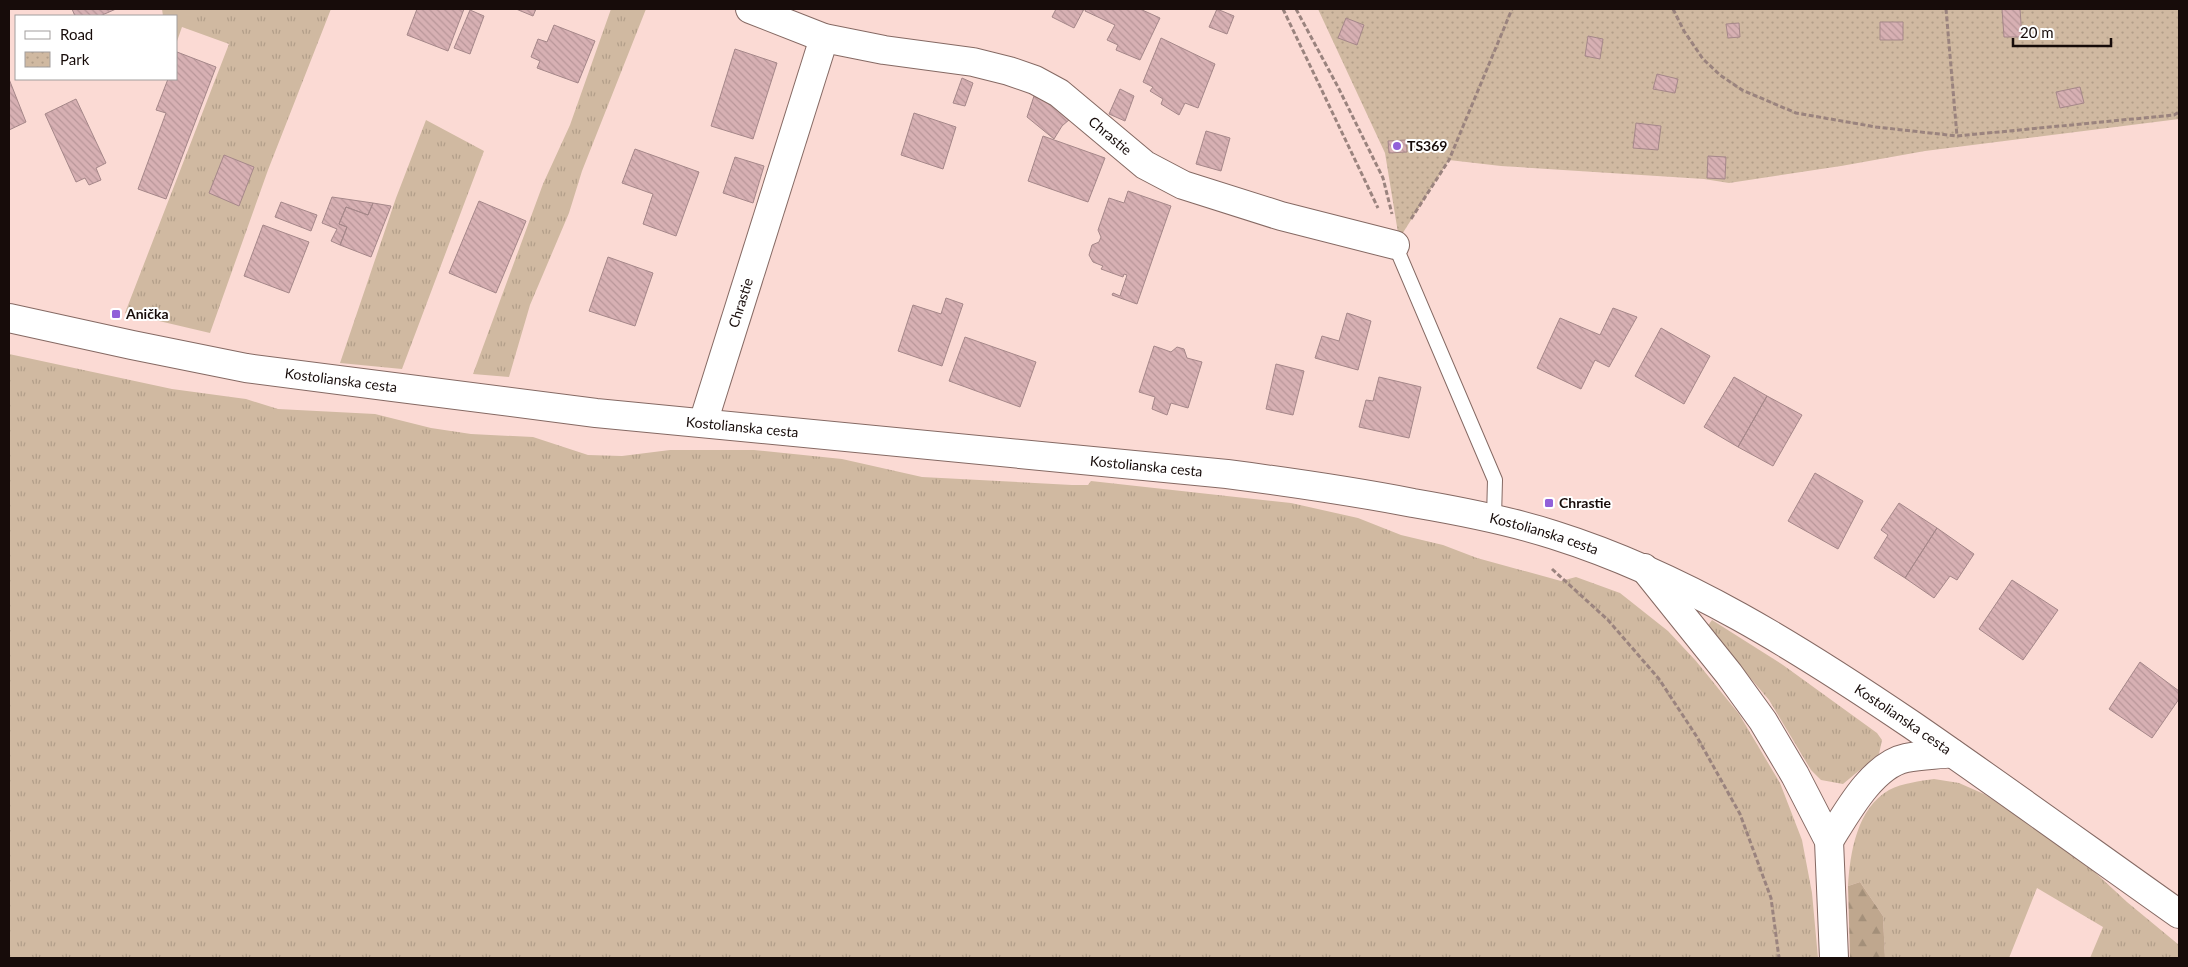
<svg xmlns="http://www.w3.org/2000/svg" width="2188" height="967" viewBox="0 0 2188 967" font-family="Lato,sans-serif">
<defs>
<pattern id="grass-tufts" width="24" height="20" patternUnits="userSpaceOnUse" patternTransform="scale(1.25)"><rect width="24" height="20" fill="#d0b9a1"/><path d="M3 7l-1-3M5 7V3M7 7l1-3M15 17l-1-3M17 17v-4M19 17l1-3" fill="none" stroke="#b29e89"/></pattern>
<pattern id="forest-firs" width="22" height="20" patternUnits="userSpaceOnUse" patternTransform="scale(1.25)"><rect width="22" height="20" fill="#bfa78e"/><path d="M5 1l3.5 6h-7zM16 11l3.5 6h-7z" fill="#a38f79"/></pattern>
<pattern id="park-dots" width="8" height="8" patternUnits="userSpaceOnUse" patternTransform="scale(1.25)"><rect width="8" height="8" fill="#d0b9a1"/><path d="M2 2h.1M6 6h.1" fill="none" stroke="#b29e89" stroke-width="1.8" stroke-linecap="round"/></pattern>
<pattern id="building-back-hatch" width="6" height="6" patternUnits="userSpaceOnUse" patternTransform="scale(1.25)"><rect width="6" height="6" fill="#d7b0b3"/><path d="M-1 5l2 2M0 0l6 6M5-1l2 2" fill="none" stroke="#b89699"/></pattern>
</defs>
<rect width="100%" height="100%" fill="#fbdad4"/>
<path fill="url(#grass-tufts)" d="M162 9H331L268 170 210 333 125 313 229 44 182 27 176 44V16H163Z
M611 9H646L582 171 569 213 530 305 509 377 473 374 543 184 570 125Z
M426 120 484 151 402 369 340 363 396 198Z
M9 354 172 389 246 399 278 409 375 414 431 428 471 434 533 437 588 455 622 456 670 450H754L842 459 922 477 1072 485H1088L1091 481 1291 503 1358 518 1401 535 1443 545 1477 558 1561 581 1576 577 1620 593 1668 631 1696 661 1739 714 1780 783 1802 840 1812 893 1818 958H9Z
M1712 620 1783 665 1877 733 1882 740 1879 754 1843 784 1821 780 1811 770 1769 700 1707 627Z
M1934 779 1959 783 1984 794 2038 829 2086 864 2127 902 2179 945V958H2090L2103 927 2037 888 2009 958H1885L1883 916 1860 882 1848 886C1850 853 1857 808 1889 790 1903 783 1920 781 1934 779Z"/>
<path fill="url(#forest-firs)" d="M1860 882 1883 916 1885 958H1850L1848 886Z"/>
<path fill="url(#park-dots)" d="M1318 9H2179V119L1925 151 1841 166 1729 183 1704 179 1501 166 1449 160 1399 239 1385 153Z"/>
<path fill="url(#building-back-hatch)" stroke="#a58789" d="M72 9H116L100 16H75Z
M417 9H464L448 51 407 35Z
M516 9H536L533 16Z
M1056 9H1084L1074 28 1052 17Z
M1086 9H1140L1160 18 1140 60 1116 50 1118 45 1107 40 1115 25 1085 11Z
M1217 9 1234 16 1227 34 1209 27Z
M2002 9H2020L2022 37H2004Z
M470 10 484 16 470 54 454 48Z
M1346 18 1364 25 1357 45 1338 38Z
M1880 22H1903V40H1880Z
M1739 23 1740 37 1728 38 1726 24Z
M554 25 595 41 578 83 537 68 540 61 531 57 538 39 547 42Z
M1588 36 1603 39 1600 59 1585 56Z
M1161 38 1215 64 1198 108 1185 103 1179 115 1161 104 1163 99 1150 91 1153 87 1143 82Z
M735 49 777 63 753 139 711 126Z
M177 52 216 67 166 199 138 189 166 113 156 110 168 79H176Z
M1657 74 1678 79 1675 93 1653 89Z
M962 78 973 83 965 106 953 103Z
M9 79 26 122 9 130Z
M1037 87 1070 119 1062 126 1054 139 1027 117Z
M2080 87 2084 103 2060 108 2056 92Z
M1120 89 1134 96 1125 121 1109 114Z
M76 99 106 163 96 168 101 180 89 185 85 178 76 182 45 114Z
M914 113 956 127 943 169 901 155Z
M1636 123 1661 126 1658 150 1633 148Z
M1206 131 1230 138 1221 171 1196 164Z
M1043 136 1105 158 1088 202 1028 181Z
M1406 140 1407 152 1389 153 1388 141Z
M635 149 699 172 676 236 643 224 653 194 622 183Z
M224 155 254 167 239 206 209 193Z
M1708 156 1726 157 1725 179 1707 178Z
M735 157 764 166 753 203 723 193Z
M1128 191 1171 206 1137 304 1112 295 1113 293 1120 296 1127 275 1124 274 1123 277 1101 269 1103 266 1093 262 1089 255 1092 245 1099 242 1101 237 1098 230 1109 198 1124 203Z
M332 197 373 203 368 215 346 207 339 224 347 227 340 245 331 241 337 229 322 223Z
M479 201 526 221 496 293 449 273Z
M281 202 317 215 311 231 275 217Z
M373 203 391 206 371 257 340 245 347 227 339 224 346 207 368 215Z
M263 225 309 242 289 293 244 276Z
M608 257 653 273 635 326 589 311Z
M946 298 963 304 942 366 898 351 913 305 941 314Z
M1613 308 1637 317 1609 367 1595 360 1581 389 1537 368 1560 318 1600 335Z
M1347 313 1371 321 1358 370 1315 358 1322 336 1339 341Z
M1661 328 1710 356 1684 404 1635 376Z
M965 337 1036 362 1020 407 949 381Z
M1154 346 1171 352 1177 347 1184 349 1187 358 1202 362 1188 408 1171 403 1167 415 1152 409 1155 397 1139 392Z
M1276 364 1304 371 1293 415 1266 409Z
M1379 377 1421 387 1409 438 1359 427 1366 400 1373 401Z
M1734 377 1767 396 1738 447 1704 427Z
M1767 396 1802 415 1773 466 1738 447Z
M1815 473 1863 501 1838 549 1788 521Z
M1899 503 1937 528 1905 578 1874 558 1888 535 1881 530Z
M1937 528 1974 554 1957 580 1950 576 1934 598 1905 578Z
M2012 580 2058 610 2023 660 1979 629Z
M2140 662 2179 691V699L2152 738 2109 709Z"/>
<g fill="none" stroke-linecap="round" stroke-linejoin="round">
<g stroke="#856963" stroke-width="16">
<path id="service" d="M1395 245 1495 480 1494 518"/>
</g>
<g stroke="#856963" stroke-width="30">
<g id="minor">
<path id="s1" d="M750 9 824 38 884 50 973 62 1009 71 1035 80 1059 93 1145 165 1183 185 1281 216 1395 245"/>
<path id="s2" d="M703 423 824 38"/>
<path d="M1644 568 1729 674 1763 721 1795 775 1829 841 1834 958"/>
<path d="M1829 841C1846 814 1872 765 1906 758 1921 755 1937 755 1952 753"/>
</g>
</g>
<g stroke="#856963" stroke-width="30">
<g id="tertiary">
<path id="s3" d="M9 318 132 345 246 368 393 387 596 413 1227 474C1289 482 1351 491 1413 503 1460 511 1508 520 1554 535 1684 576 1800 649 1912 725 2002 787 2090 851 2179 914"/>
</g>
</g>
<path stroke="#9a837e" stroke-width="3" stroke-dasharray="5 2.5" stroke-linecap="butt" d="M1283 9 1378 208
M1296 9 1338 87 1383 178 1392 214
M1673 9 1684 31 1703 59 1720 75 1742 90 1796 113 1876 127 1957 136 2174 115 2179 112
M1946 9 1957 136
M1411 219 1449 160 1512 9
M1552 569 1608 620 1659 679 1697 737 1740 814 1771 898 1779 958"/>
<use href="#service" stroke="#fff" stroke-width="14"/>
<use href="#minor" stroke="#fff" stroke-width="28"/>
<use href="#tertiary" stroke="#fff" stroke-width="28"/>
</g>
<g fill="#9160d9" stroke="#fff" stroke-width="2">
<circle cx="1397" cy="146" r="5"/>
<rect x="111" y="309" width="10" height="10" rx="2.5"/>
<rect x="1544" y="498" width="10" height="10" rx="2.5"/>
</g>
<g text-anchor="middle" stroke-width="4" stroke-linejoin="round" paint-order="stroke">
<g font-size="14" fill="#170c0a" stroke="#fff">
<text dy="5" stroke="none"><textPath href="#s1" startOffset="389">Chrastie</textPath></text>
<text dy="5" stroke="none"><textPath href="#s2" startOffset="126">Chrastie</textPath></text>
<text dy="5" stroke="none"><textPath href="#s3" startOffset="338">Kostolianska cesta</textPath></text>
<text dy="5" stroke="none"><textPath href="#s3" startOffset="742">Kostolianska cesta</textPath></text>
<text dy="5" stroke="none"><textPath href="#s3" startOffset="1148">Kostolianska cesta</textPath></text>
<text dy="5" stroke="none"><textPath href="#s3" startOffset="1552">Kostolianska cesta</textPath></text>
<text dy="5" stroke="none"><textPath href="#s3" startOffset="1958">Kostolianska cesta</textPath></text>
</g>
<g font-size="14" font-weight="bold" fill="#170c0a" stroke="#fff" text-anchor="start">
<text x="1407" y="151">TS369</text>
<text x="126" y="319">Anička</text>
<text x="1559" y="508">Chrastie</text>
</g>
</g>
<rect width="2188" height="967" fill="none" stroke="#170c0a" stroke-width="20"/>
<rect x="15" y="15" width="162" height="65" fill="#ffffff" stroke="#a29e9d"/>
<rect x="25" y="31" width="25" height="8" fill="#ffffff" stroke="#a29e9d"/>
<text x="60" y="40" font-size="15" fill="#170c0a">Road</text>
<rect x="25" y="52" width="25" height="15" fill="url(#park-dots)" stroke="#a29e9d"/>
<text x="60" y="65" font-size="15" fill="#170c0a">Park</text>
<path d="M2013 38v8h98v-8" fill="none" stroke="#170c0a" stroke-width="2.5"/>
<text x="2020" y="38" font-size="15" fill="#170c0a" stroke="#ffffff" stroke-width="4" paint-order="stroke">20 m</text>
</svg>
